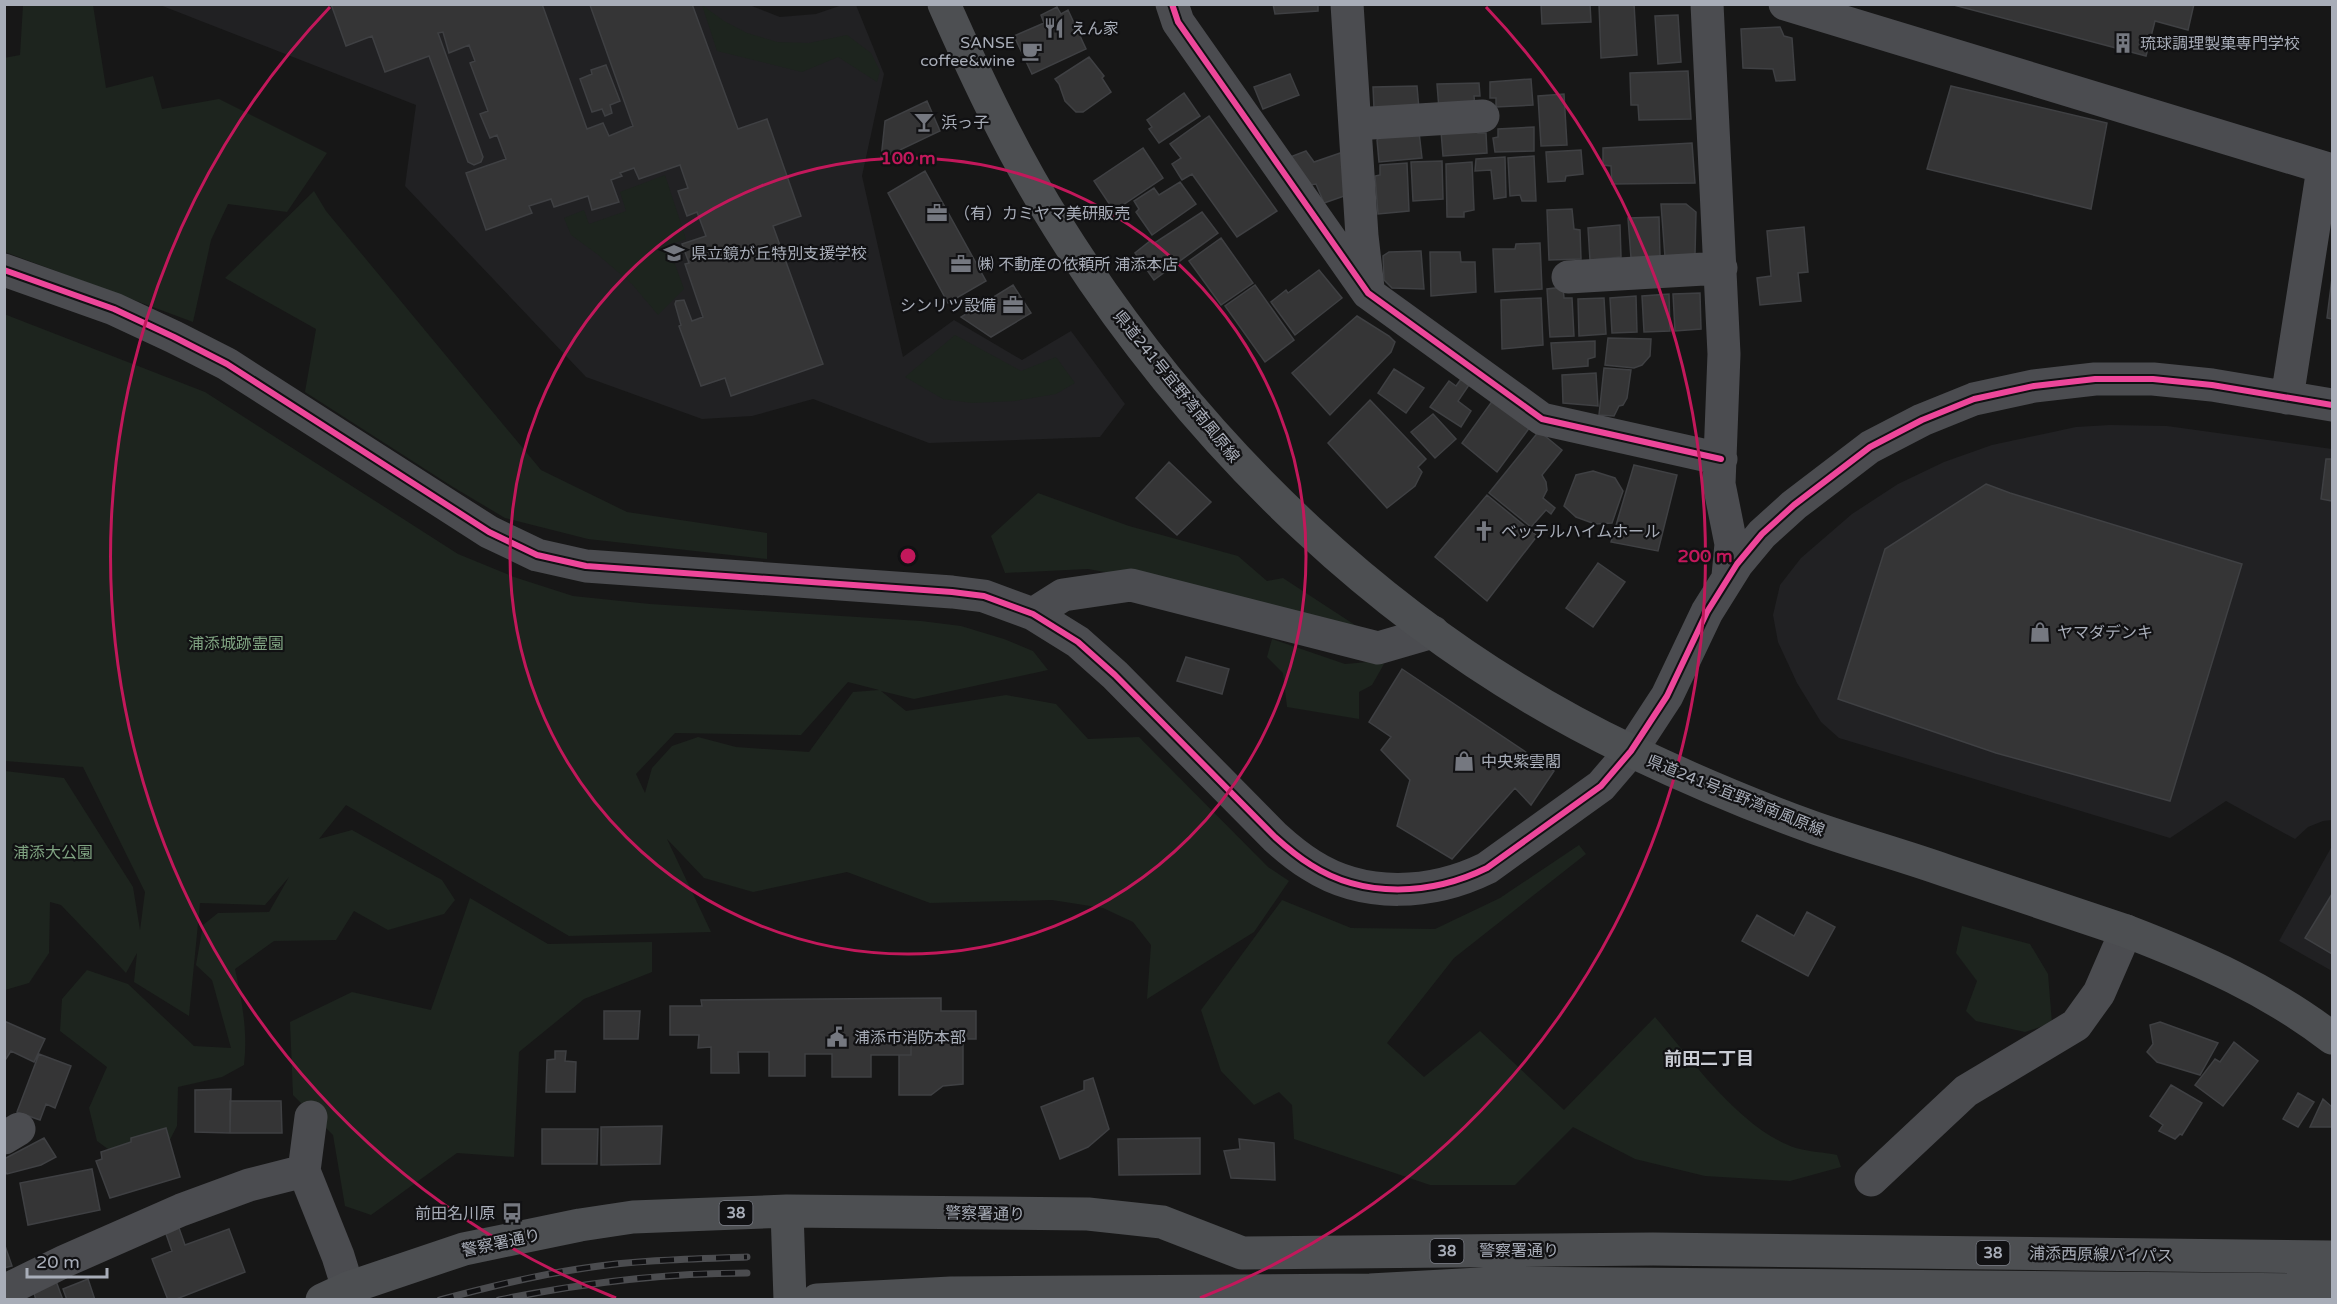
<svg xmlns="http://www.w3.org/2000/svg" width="2337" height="1304" viewBox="0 0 2337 1304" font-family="'Varela Round','Noto Sans JP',sans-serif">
<rect width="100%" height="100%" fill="#171717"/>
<path fill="#212123" d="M747 4 780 17 816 14 842 5H856L884 74 862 176 903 357 954 320 1022 360 1071 331 1125 404 1100 437 929 443 813 399 752 416 702 419 586 377 405 186 416 105 160 5Z
M2110 425 2167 426 2332 449V820L2323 821 2308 827 2295 839 2226 801 2170 838 1839 738 1821 722 1797 683 1778 642 1773 615 1780 585 1801 558 1852 514 1898 484 1944 462 1992 445 2076 427Z
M2332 846V971L2279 941Z"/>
<path fill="#1d241e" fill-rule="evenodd" d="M23 5H93L106 88 153 76 162 109 219 99 327 153 287 212 228 204 211 240 193 322 5 252 4 58 20 55Z
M702 5 724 21 747 33 777 42 809 43 847 35 871 53 880 71 877 82 838 57 802 72 717 51Z
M665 175 686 239 668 245 684 289 658 315 632 284 597 254 571 235 564 218 584 210 589 224 626 211 620 192Z
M314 191 326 211 541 470 627 512 767 533V559L588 539 505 518 453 487 305 392 316 329 225 278Z
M4 314 205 392 458 554 514 577 573 596 650 604 921 621 961 626 1004 639 1033 651 1048 670 914 699 881 691 906 711 1006 695 1056 704 1088 739 1139 737 1268 867 1289 881 1254 932 1147 999 1151 945 1133 922 1103 908 1052 900 930 903 847 872 753 892 704 878 667 839 711 932 569 936 346 805 319 839 352 830 442 880 455 900 444 914 388 930 354 911 336 940 274 941 235 969C242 1001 248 1032 244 1065L222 1077 178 1087 177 1126 160 1159 127 1163 97 1141 89 1108 107 1067 60 1031 62 999 87 970 128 984 194 1046 231 1048 212 980 196 965 203 925 218 913 269 912 289 877 265 905 200 903 189 1016 134 982 137 953 126 973 61 905 50 902 49 953 29 983 5 990V771L64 778 133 887 140 930 145 892 83 767 5 761ZM848 682 879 690 853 692 809 752 736 747 698 737 672 746 652 768 645 793 636 774 675 733 801 735Z
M955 335 1021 371 1056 357 1075 383 1056 394 1015 401 972 403 943 399 905 377Z
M1038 493 1129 526 1238 556 1267 581 1283 578 1358 627 1210 591 1088 569 1005 573 991 536Z
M1272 639 1345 664 1379 661 1384 664 1372 685 1359 692V719L1287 707 1283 673 1267 657Z
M1579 845 1586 854 1454 958 1387 1043 1424 1077 1480 1031 1564 1110 1655 1017C1692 1060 1741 1130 1796 1148 1809 1152 1824 1152 1837 1155L1841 1167 1790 1181 1705 1176 1635 1159 1573 1127 1515 1185H1430L1294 1139 1292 1105 1279 1092 1254 1105 1221 1071 1201 1010 1282 900 1351 928 1435 929 1500 898Z
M470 898 548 944 652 942V972L584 999 519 1052 514 1157 457 1153 371 1215 345 1206 333 1135 293 1095 290 1022 352 992 431 1010Z
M1962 926 2030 944 2048 974 2052 1023 2025 1032 1976 1021 1966 1011 1977 981 1956 953Z"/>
<path fill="#353536" stroke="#3f4043" stroke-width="1.5" d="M331 4H542L587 129 603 123 609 136 633 126 590 5 692 4 738 129 767 119 801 216 773 226 823 364 731 396 725 378 701 386 679 326 681 325 675 304 676 301 684 300 692 321 703 317 685 264 689 263 682 244 706 236 697 212 687 216 678 191 688 188 680 165 639 179 634 168 620 173 622 176 611 180 619 202 592 210 588 196 554 207 551 199 529 206 532 213 486 230 466 173 506 159 497 135 490 138 480 114 488 111 470 63 475 61 469 45 449 53 443 32 438 33 483 157 481 162 474 165 468 162 429 56 385 72 372 36 346 46Z
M1273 4H1318V11L1275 14Z
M1541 4H1590L1591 22 1542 24Z
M1599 4H1634L1637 55 1601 58Z
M1950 4H2194L2188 30 2155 21 2146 56Z
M1057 7 1061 14 1068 10 1086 49 1032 74 1014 36 1044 23 1041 15Z
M1678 15 1681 62 1658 64 1655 16Z
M1780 27 1784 36 1792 38 1795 80 1776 81 1773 69 1743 68 1741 29Z
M1089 57 1104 76 1102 78 1111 92 1083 112H1076L1065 101 1059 84 1055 79Z
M606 65 620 101 610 105 612 113 605 116 602 109 592 112 580 79 592 74 591 70Z
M1688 71 1691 119 1639 120 1638 105H1631L1630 73Z
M1290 74 1299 95 1263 109 1254 87Z
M1531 79 1533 105 1496 107V98H1490V82Z
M1479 83 1480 96H1474L1475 107 1439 109 1437 84Z
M1417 86 1419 109H1374L1373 87Z
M1951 86 2107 123 2091 209 1927 169Z
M1184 93 1200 116 1159 143 1149 129 1152 127 1147 120Z
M1564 94 1567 145 1541 146 1538 96Z
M927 101 940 131 881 159 885 121Z
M1209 116 1277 211 1237 237 1192 174 1182 180 1172 164 1181 158 1170 144Z
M1534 127V151L1495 152 1493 138 1498 137V129Z
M1478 129V133H1486L1487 153 1443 156 1441 131Z
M1419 132 1422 158 1379 162 1377 140 1382 134Z
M1692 143 1695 183 1612 184 1611 166 1603 165V148Z
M1143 148 1163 178 1114 211 1094 181Z
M1581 150 1583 174 1566 176 1565 181 1548 182 1546 152Z
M1306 151 1314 162 1343 152 1350 194 1324 203 1316 184 1310 185 1290 157Z
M1534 156 1536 201H1522L1520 195 1510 196 1508 158Z
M1505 157 1506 197 1494 199 1491 170 1475 171 1476 159Z
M1442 161 1443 199 1413 201 1411 162Z
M1472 162 1474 210 1464 212V217H1447L1446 164Z
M1407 163 1409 211 1378 214 1375 176 1380 175V165Z
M925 171 986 281 948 303 888 193Z
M1180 182 1196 204 1152 235 1136 212 1139 209 1134 201 1154 188 1159 195Z
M1661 204H1686L1696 212 1695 255 1665 257Z
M1572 209 1574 229 1580 230 1581 259 1549 260 1547 210Z
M1202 212 1218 233 1154 280 1135 253 1150 241 1153 244Z
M1659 217 1660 257 1631 258 1628 218Z
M1620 225 1621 257 1590 260 1588 228Z
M1804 227 1808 272 1798 273 1801 301 1760 305 1757 278 1771 276 1767 231Z
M1221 238 1253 283 1221 305 1189 261Z
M1540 243 1542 289 1495 292 1493 249H1515L1516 244Z
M1421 251 1424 289 1392 288 1384 280 1383 256 1389 252Z
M1430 252H1460L1461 262H1475L1476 292 1431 296Z
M1319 270 1342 298 1295 335 1271 302 1286 290 1288 293Z
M2332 278V319L2327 318Z
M1013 285 1031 313 991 337 961 317Z
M1255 285 1294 340 1265 362 1225 306Z
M1563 287 1564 298H1572L1574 336 1550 337 1547 289Z
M1700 293 1701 329 1675 331 1673 294Z
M1669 294 1670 331 1644 332 1642 296Z
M1636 296 1637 332 1612 333 1610 298Z
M1541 298 1543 345 1502 349 1501 300Z
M1604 298 1606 334 1579 336 1578 299Z
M1357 316 1389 336 1395 342 1391 352 1330 415 1292 373Z
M1608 338 1651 339 1650 356 1642 365 1634 368 1605 365Z
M1595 341V357L1588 359V366L1553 369 1551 343Z
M1604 368 1631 370 1627 398 1623 405 1619 406 1614 416 1599 415Z
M1394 369 1424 388 1406 413 1378 393Z
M1596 373 1598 406 1563 403 1562 375Z
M1461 379 1469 385 1458 401 1471 411 1461 427 1430 407 1449 381 1456 386Z
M1370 400 1426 459 1418 467 1422 472 1415 486 1387 508 1328 443Z
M1493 400 1530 427 1497 472 1462 443Z
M1433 414 1456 439 1435 458 1411 432Z
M1539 431 1562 450 1542 475 1546 482 1547 490 1543 498 1555 508 1551 514 1546 510 1531 527 1489 493Z
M2326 459H2332V501L2321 499Z
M1169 462 1211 502 1177 535 1136 498Z
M1634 465 1677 475 1658 551 1611 542Z
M1593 471 1615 478 1623 491 1612 523 1595 524 1576 517 1564 506 1576 475Z
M1986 484 2010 493 2242 564 2170 801 1996 753 1838 699 1885 549Z
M1487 495 1537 536 1487 601 1435 557Z
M1598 563 1625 582 1593 627 1566 608Z
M1186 657 1229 669 1222 694 1177 681Z
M1402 669 1554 771 1531 805 1515 788 1452 859 1397 826 1410 780 1381 750 1391 737 1369 722Z
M2332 894V954L2305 938Z
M1807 912 1835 927 1808 976 1742 941 1757 915 1794 936Z
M941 998V1011H976V1039H911V1055H871V1077H832V1054H805V1076H769V1052H738L739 1073H711V1047L698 1048 699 1035H670V1006H702L701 1000Z
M604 1011H640L638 1039H604Z
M4 1021 45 1039 34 1062 11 1051 4 1062Z
M2160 1022 2218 1043 2200 1075 2157 1062 2147 1052 2153 1044 2150 1025Z
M911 1039H963V1084L943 1086 931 1095H899V1055H911Z
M2234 1042 2258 1061 2223 1106 2195 1085 2215 1059 2220 1062Z
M555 1051H566L565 1061 576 1062 575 1092H546L547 1060 555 1059Z
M39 1054 71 1066 55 1108 46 1104 40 1120 17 1112Z
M1093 1078 1109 1129 1088 1147 1060 1159 1041 1107 1084 1090V1081Z
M2171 1085 2202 1103 2182 1135 2180 1134 2175 1139 2159 1131 2163 1125 2150 1116Z
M231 1089 230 1133 195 1132V1090Z
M2298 1093 2314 1102 2298 1127 2283 1119Z
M2323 1099 2332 1107V1127H2310Z
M230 1101H281L282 1133H230Z
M662 1126 660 1164 601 1165V1127Z
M166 1128 180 1177 110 1198 96 1161 102 1159 101 1152 131 1142V1138Z
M542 1129H598L597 1164H542Z
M44 1138 56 1157 41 1165 7 1174 4 1170V1159Z
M1200 1138V1174L1119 1175 1118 1139Z
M1239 1139 1274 1143 1275 1180 1231 1178 1224 1151 1240 1149Z
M92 1169 100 1210 28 1225 20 1183Z
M179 1228 185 1245 229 1229 245 1272 174 1300H168L152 1259 172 1251 166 1234Z
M4 1243 12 1266 4 1268Z
M88 1279 95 1300H67L63 1289Z
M56 1281 63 1300H36L33 1290Z"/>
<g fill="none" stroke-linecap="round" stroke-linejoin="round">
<path stroke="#4b4c50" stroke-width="33" d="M1172 4 1178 22 1368 293 1542 419 1721 459
M1347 4 1362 236 1368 288
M1707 4 1724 354 1719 484 1731 544 1728 576
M1785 4 2332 170
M1355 124 1483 116
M4 270 114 309 174 337 227 364 489 532 537 555 586 566 952 592 984 596 1033 614 1078 642 1115 675 1275 837C1286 847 1298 857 1311 865 1364 899 1432 895 1487 868L1601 786 1631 751 1667 696 1707 612 1737 564 1762 534 1794 505 1870 447 1922 420 1974 399 2034 386 2095 379H2153L2212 385 2332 405
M1568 277 1721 268
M2287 398 2323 168
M1033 614 1063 595 1131 585 1378 648 1433 632
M311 1117 304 1171 338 1256 348 1288
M4 1138 19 1129
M1871 1180 1966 1091 2076 1025 2099 993 2126 931
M4 1291 65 1261 181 1210 249 1185 304 1171"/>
<path stroke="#4d4f52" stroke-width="33" d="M944 4C978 81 1014 157 1059 228 1198 449 1394 638 1631 751 1690 779 1751 805 1812 827 1857 843 1902 855 1947 871 2006 891 2066 911 2126 931 2199 959 2270 990 2332 1038
M787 1211 790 1300
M322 1300 348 1288 464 1249 580 1225 633 1217 787 1211 1088 1214 1162 1222 1242 1253 1653 1249 2332 1257
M817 1300 951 1293 1370 1290 1498 1283 2332 1290"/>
<g stroke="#4b4c4f" stroke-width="7">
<path id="rail" d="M440 1300C488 1287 536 1275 585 1268 638 1260 693 1259 747 1257
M499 1300C582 1283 663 1273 747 1273"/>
</g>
<use href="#rail" stroke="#111113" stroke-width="4.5" stroke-dasharray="14" stroke-linecap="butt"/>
<g stroke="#111113" stroke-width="10">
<path id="cycleway" d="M1172 4 1178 22 1368 293 1542 419 1721 459
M4 270 114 309 174 337 227 364 489 532 537 555 586 566 952 592 984 596 1033 614 1078 642 1115 675 1275 837C1286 847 1298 857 1311 865 1364 899 1432 895 1487 868L1601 786 1631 751 1667 696 1707 612 1737 564 1762 534 1794 505 1870 447 1922 420 1974 399 2034 386 2095 379H2153L2212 385 2332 405"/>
</g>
<use href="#cycleway" stroke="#ed469a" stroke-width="6"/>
</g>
<g fill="none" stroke="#c2185b" stroke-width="3">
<circle cx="908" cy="556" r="398"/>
<path d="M616 1298A797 797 0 0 1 330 7M1486 7A797 797 0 0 1 1200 1298"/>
</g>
<defs>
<g id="restaurant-bare" transform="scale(1.62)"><path d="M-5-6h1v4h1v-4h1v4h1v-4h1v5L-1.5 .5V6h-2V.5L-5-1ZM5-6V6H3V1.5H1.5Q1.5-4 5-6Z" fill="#757880" stroke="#111113" stroke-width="2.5" paint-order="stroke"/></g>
<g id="building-bare" transform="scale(1.62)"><path d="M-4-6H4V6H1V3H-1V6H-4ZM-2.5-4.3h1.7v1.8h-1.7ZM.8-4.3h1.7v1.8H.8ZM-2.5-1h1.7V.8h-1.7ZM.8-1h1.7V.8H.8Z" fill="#757880" stroke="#111113" stroke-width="2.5" paint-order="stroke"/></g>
<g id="cafe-bare" transform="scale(1.62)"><path d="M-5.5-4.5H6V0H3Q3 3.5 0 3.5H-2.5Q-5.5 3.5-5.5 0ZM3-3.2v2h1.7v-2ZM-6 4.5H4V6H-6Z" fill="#757880" stroke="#111113" stroke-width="2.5" paint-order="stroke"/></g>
<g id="bar-bare" transform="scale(1.62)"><path d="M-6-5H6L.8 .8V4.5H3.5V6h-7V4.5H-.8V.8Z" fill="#757880" stroke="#111113" stroke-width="2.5" paint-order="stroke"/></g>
<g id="office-bare" transform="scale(1.62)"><path d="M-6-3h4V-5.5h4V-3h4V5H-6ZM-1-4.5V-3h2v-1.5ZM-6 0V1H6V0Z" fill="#757880" stroke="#111113" stroke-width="2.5" paint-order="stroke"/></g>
<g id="school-bare" transform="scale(1.62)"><path d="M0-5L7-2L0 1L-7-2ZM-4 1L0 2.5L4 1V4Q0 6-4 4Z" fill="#757880" stroke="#111113" stroke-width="2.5" paint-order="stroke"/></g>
<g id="church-bare" transform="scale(1.62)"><path d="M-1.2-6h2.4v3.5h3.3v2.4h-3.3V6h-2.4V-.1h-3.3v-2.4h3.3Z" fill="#757880" stroke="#111113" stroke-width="2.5" paint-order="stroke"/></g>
<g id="shop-bare" transform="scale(1.62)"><path d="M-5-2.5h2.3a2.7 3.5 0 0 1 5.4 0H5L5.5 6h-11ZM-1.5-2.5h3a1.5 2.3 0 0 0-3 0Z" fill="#757880" stroke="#111113" stroke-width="2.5" paint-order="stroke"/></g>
<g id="civic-bare" transform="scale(1.62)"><path d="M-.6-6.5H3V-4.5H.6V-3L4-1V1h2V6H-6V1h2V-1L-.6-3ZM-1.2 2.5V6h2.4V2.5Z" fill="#757880" stroke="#111113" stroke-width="2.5" paint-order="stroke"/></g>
<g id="bus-bare" transform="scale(1.62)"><path d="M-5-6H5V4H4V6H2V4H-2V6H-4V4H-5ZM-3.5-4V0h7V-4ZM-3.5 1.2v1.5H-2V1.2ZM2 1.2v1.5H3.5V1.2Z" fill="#757880" stroke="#111113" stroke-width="2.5" paint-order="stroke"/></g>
</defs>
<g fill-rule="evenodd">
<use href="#restaurant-bare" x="1054" y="28"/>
<use href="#building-bare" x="2123" y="43"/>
<use href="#cafe-bare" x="1032" y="51"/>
<use href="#bar-bare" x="924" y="122"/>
<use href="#office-bare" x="937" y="213"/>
<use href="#school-bare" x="674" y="253"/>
<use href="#office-bare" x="961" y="264"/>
<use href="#office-bare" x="1013" y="305"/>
<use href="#church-bare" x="1484" y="531"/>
<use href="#shop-bare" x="2040" y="632"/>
<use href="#shop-bare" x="1464" y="761"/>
<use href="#civic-bare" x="837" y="1037"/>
<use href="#bus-bare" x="512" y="1213"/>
</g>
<g text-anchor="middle" stroke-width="4.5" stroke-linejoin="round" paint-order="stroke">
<g fill="#111113" stroke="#7b7e86" stroke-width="1.5">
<rect x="719.5" y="1201" width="33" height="24" rx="4.5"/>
<rect x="1430.5" y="1239" width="33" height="24" rx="4.5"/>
<rect x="1976.5" y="1241" width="33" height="24" rx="4.5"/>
</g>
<g font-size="15" font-weight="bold" fill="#a8adb8">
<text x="736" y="1218">38</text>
<text x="1447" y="1256">38</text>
<text x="1993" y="1258">38</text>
</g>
<g font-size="16" fill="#a8adb8" stroke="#111113" text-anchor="start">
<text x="1071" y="34">えん家</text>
<text x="1015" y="48" text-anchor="end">SANSE<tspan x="1015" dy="18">coffee&amp;wine</tspan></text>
<text x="2140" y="49">琉球調理製菓専門学校</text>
<text x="941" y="128">浜っ子</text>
<text x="954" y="219">（有）カミヤマ美研販売</text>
<text x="691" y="259">県立鏡が丘特別支援学校</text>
<text x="978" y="270">㈱ 不動産の依頼所 浦添本店</text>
<text x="996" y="311" text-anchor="end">シンリツ設備</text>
<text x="1501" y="537">ベッテルハイムホール</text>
<text x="2057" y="638">ヤマダデンキ</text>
<text x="1481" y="767">中央紫雲閣</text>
<text x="854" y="1043">浦添市消防本部</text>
<text x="495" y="1219" text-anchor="end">前田名川原</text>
</g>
<g font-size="16" fill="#a8adb8" stroke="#111113">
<text transform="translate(1177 386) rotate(51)" y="6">県道241号宜野湾南風原線</text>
<text transform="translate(1736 795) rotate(22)" y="6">県道241号宜野湾南風原線</text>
<text transform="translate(985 1213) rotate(1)" y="6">警察署通り</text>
<text transform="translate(501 1242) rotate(-12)" y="6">警察署通り</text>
<text x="1519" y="1256">警察署通り</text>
<text transform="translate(2101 1254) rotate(1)" y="6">浦添西原線バイパス</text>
</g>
<g font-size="16" fill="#7fa381" stroke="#111113">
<text x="236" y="649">浦添城跡霊園</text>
<text x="53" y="858">浦添大公園</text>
</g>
<g font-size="18" font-weight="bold" fill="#c9ccd4" stroke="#111113">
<text x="1709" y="1065">前田二丁目</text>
</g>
</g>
<circle cx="908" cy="556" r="9" fill="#c2185b" stroke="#111113" stroke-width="3"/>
<g font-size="18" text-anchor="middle" font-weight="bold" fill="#c2185b" stroke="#111113" stroke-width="4.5" stroke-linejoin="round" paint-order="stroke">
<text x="908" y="164">100 m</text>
<text x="1705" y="562">200 m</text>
</g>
<rect width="2337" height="1304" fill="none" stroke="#a8adb8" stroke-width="12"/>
<path d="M27 1268v9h80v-9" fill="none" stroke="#a8adb8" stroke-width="3"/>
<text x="36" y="1268" font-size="18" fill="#a8adb8" stroke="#111113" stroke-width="4.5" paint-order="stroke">20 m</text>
</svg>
